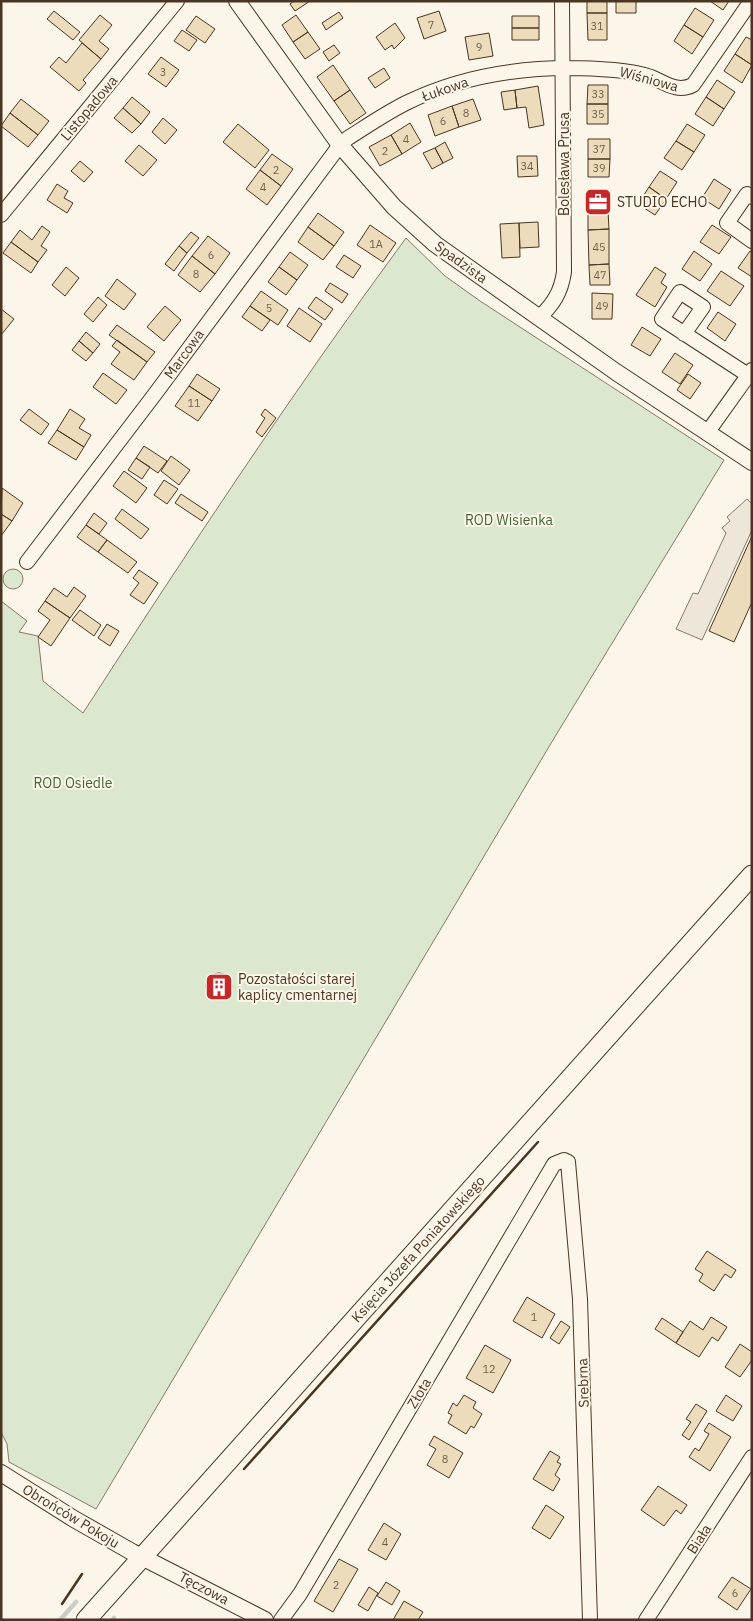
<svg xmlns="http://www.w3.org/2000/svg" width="753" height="1621" viewBox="0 0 753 1621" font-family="'IBM Plex Sans',sans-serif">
<rect width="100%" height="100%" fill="#fbf6e9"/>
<path fill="#dce7d0" stroke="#887966" d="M406 238 445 276 480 301 724 460 556 735 96 1509 9 1462 7 1444 1 1432V601L27 621 19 632 38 636 43 681 83 713C187 552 292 393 406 238Z
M3 579a10 10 0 1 1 20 0a10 10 0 1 1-20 0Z"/>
<path fill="#ede7d9" stroke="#887966" d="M747 499 752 504V530L702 640 676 629 693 593 698 594 726 533 722 528 730 521 727 517Z"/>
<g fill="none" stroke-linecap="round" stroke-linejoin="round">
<path stroke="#c9cecd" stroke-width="4.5" d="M60 1620 76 1602
M112 1620 114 1618"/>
</g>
<path fill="#ecdcbc" stroke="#4a3520" d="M294 1H310L295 11 290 4Z
M587 1H607V13H587Z
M616 1H636V13H616Z
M710 1H729L723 10Z
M695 8 714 20 703 37 684 25Z
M54 11 80 32 73 40 47 19Z
M439 11 446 31 424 39 417 18Z
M339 12 343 18 326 30 322 23Z
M587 13H607V40H588Z
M100 15 112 25 99 41 109 49 101 59 79 40Z
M296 15 308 32 293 42 282 25Z
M196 16 215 29 205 43 186 30Z
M512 16H539V28H512Z
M395 23 405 38 394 49 392 45 385 50 376 37Z
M684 25 703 37 692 54 674 41Z
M512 28H539V40H512Z
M182 30 197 40 189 51 174 41Z
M308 32 320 49 305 59 293 42Z
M489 33 493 56 469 60 465 37Z
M746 37 752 40V65L735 54Z
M82 43 101 59 83 80 86 83 79 91 50 67 59 57 66 63Z
M334 45 340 53 329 61 323 52Z
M735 54 752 65 742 83 724 71Z
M161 57 179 70 166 87 148 74Z
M333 65 350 90 334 101 317 77Z
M384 68 390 78 375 88 368 78Z
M717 80 735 92 724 109 706 97Z
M588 85H608V104H587Z
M538 86 544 125 529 128 526 107 517 108 515 90Z
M350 90 366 113 350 124 334 101Z
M515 90 517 108 504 110 501 92Z
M132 97 150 112 141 124 123 108Z
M706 97 724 109 713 126 695 114Z
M21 99 49 121 38 135 10 113Z
M473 99 481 120 459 127 452 106Z
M587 104H608V124H587Z
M452 106 459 127 435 136 428 115Z
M123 108 141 124 132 133 114 118Z
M10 113 38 135 28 147 1 126Z
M163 118 177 130 165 144 152 132Z
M410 123 421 142 402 154 391 135Z
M238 124 269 150 255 168 223 142Z
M687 124 705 135 694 152 676 141Z
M391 135 402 154 380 166 369 147Z
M588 139H610V159H588Z
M676 141 694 152 682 170 664 158Z
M445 142 453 158 443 163 435 148Z
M139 145 157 160 143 176 125 161Z
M435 148 443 163 432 169 423 153Z
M272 154 293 169 281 186 260 170Z
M517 156H537L538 176 518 177Z
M588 159H610L609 177H588Z
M80 161 93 172 84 182 71 171Z
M260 170 281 186 267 205 246 189Z
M660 171 677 182 666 199 649 187Z
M714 179 731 190 719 209 702 198Z
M57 184 68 191 64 198 73 203 67 213 47 200Z
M649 187 666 199 655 215 638 204Z
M588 192H608V211H588Z
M588 211H608L609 229 588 230Z
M318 213 344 232 334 246 308 227Z
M538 222 539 247 520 248 519 223Z
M519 223 520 257 502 258 500 224Z
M370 225 396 243 383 262 357 245Z
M712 225 731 237 719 254 700 242Z
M42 226 50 232 41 246 47 250 38 262 11 242 20 230 32 240Z
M308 227 334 246 323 260 298 242Z
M609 229V264L589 265 588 230Z
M191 232 199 238 187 253 179 246Z
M208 236 230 253 215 274 192 256Z
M11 242 38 262 31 273 3 253Z
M179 246 187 253 174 271 165 264Z
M694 251 712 264 700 281 682 269Z
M750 251 752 252V277L738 268Z
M290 252 308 265 297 280 279 267Z
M344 255 361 266 353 278 336 267Z
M192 256 215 274 200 292 178 275Z
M609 264 610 285H590L589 265Z
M66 267 79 278 65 296 52 285Z
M279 267 297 280 286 295 268 282Z
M655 267 666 274 661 283 667 287 655 307 636 295Z
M721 271 744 286 730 306 707 291Z
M117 279 136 294 124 310 105 296Z
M330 283 348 294 342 303 325 291Z
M261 291 288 310 278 325 250 306Z
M592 293 613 294 612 319H592Z
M98 297 107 305 93 322 84 314Z
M316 297 333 309 325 320 308 308Z
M165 306 181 320 164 341 147 327Z
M250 306 270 320 262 331 242 317Z
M299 308 322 324 310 342 287 326Z
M1 309 14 319 1 335Z
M718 312 736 324 725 341 707 328Z
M117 325 155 352 147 362 109 335Z
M642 327 661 339 650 356 631 345Z
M86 332 100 344 93 353 79 341Z
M117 340 147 362 134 380 111 364 120 352 112 346Z
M79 341 93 353 86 361 72 350Z
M675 353 693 365 680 384 662 372Z
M103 373 127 390 116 404 93 387Z
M197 374 220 389 212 401 189 386Z
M688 374 701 383 690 399 677 390Z
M189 386 212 401 198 421 175 406Z
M29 409 49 424 41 435 20 420Z
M70 409 85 419 79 428 91 435 84 447 57 430Z
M265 409 276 418 262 437 256 432 265 418 261 415Z
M57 430 84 447 76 460 48 443Z
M144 446 167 461 158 473 136 458Z
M171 456 190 470 179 485 161 471Z
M136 458 150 467 142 479 128 470Z
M124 471 147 488 136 503 113 486Z
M164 480 178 489 167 504 154 495Z
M2 488 23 503 12 521 1 514Z
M181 494 208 512 202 521 175 503Z
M122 509 149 529 141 539 115 519Z
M94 513 107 523 99 534 86 525Z
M1 514 12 521 1 536Z
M86 525 107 540 98 552 77 537Z
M752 536V602L734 642 709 631Z
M107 540 137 562 128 573 98 552Z
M139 570 158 583 144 604 130 595 139 583 133 578Z
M74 587 86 596 70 618 45 601 54 588 67 597Z
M45 601 70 618 51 646 38 637 50 620 38 611Z
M80 610 101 625 94 636 72 620Z
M107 624 119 631 110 646 98 638Z
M206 986a13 13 0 1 1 26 0a13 13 0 1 1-26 0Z
M707 1251 736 1270 731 1278 725 1274 714 1291 699 1281 703 1274 695 1269Z
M527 1297 555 1314 542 1338 513 1321Z
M711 1317 727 1327 718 1341 712 1337 699 1357 676 1343 690 1321 703 1330Z
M662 1318 683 1332 676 1343 655 1329Z
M561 1321 570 1327 559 1344 550 1338Z
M740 1344 752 1352V1360L740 1377 725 1367Z
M485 1345 511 1360 493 1393 466 1378Z
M464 1395 476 1402 473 1408 482 1414 474 1428 471 1426 466 1434 448 1423 452 1415 448 1413 453 1403 457 1406Z
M726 1395 742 1406 733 1421 716 1411Z
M696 1404 707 1411 689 1440 682 1435 691 1422 686 1419Z
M709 1423 731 1437 710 1471 689 1457 695 1448 699 1451 709 1434 704 1431Z
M434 1436 463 1453 449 1478 427 1465 436 1449 429 1445Z
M550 1451 560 1457 557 1462 561 1464 555 1475 560 1479 553 1491 533 1479Z
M658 1486 687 1505 681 1514 676 1510 664 1526 641 1510Z
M546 1505 564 1517 550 1539 532 1528Z
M384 1523 401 1534 386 1560 368 1550Z
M339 1559 358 1569 333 1612 314 1601Z
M732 1577 751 1589 737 1610 718 1597Z
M386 1582 400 1591 392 1605 377 1596Z
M369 1587 378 1593 368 1611 358 1605Z
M404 1601 423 1612 418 1620H393Z"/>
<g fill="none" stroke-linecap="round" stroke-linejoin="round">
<g stroke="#4a3520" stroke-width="16">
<path id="minor" d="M752 197 747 194 727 223 752 241
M1 215 177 1
M539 318C553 304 561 293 564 272L562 1
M684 334 703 307 680 292 662 319 748 375
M707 433 752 370
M27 562 155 394 340 145 348 138C367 126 386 113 406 103 471 71 543 64 614 70 626 71 639 73 651 77 666 83 677 93 693 85L751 1
M281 1620 300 1594 554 1164 564 1160 568 1162 580 1299 590 1620
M646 1620 752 1457"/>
</g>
<g stroke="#4a3520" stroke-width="18">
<path id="tertiary" d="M237 1 340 145 394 207 435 244 616 372 752 462
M1 1473 74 1519 132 1552 265 1620"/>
</g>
<g stroke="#4a3520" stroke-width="21">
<path id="secondary" d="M86 1620 752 875"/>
</g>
<use href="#minor" stroke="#fbf6e9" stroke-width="14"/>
<use href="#tertiary" stroke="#fbf6e9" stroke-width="16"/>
<use href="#secondary" stroke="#fbf6e9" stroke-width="19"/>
<path stroke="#4a3520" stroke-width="2.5" d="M244 1469 538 1142
M62 1604 82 1574"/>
</g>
<defs>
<g id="office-square" transform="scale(1.4375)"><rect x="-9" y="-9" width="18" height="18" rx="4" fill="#c62828" stroke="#fbf6e9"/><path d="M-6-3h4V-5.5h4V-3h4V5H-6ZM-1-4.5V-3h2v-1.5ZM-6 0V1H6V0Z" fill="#fff"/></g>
<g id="building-square" transform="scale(1.4375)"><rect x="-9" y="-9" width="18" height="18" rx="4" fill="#c62828" stroke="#fbf6e9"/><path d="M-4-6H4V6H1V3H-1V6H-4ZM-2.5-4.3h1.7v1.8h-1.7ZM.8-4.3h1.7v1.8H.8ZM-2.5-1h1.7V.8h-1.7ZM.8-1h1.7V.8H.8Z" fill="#fff"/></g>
</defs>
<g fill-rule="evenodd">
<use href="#office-square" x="598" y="202"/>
<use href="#building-square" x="219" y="987"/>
</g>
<g text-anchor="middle" stroke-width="4" stroke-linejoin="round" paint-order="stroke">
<g font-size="11" fill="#725f47">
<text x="431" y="29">7</text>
<text x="597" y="30">31</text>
<text x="479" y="51">9</text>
<text x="163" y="76">3</text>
<text x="598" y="98">33</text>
<text x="466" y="117">8</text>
<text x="598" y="118">35</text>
<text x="443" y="125">6</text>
<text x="406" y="143">4</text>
<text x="599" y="153">37</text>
<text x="385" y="155">2</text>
<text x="527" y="170">34</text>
<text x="599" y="172">39</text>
<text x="276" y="174">2</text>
<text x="263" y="191">4</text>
<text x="376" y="248">1A</text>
<text x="599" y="251">45</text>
<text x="211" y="259">6</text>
<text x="196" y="278">8</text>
<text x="600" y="279">47</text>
<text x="602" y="310">49</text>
<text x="269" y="312">5</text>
<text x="194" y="407">11</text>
<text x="534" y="1321">1</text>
<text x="489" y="1373">12</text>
<text x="445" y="1463">8</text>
<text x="385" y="1546">4</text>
<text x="336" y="1589">2</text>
<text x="735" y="1597">6</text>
</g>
<g font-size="14" fill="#4a3520" stroke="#fbf6e9">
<text transform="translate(649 79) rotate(15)" y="5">Wiśniowa</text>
<text transform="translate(445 89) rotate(-19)" y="5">Łukowa</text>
<text transform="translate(89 108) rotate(-50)" y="5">Listopadowa</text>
<text transform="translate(564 164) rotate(-90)" y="5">Bolesława Prusa</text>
<text transform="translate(461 262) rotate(36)" y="5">Spadzista</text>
<text transform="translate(184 354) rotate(-54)" y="5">Marcowa</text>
<text transform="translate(418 1249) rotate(-48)" y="5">Księcia Józefa Poniatowskiego</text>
<text transform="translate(583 1383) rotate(-92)" y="5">Srebrna</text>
<text transform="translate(419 1393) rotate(-59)" y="5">Złota</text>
<text transform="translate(71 1516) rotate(31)" y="5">Obrońców Pokoju</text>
<text transform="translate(699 1539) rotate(-57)" y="5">Biała</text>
<text transform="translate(204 1588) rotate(28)" y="5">Tęczowa</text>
</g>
<g font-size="14" fill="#4a3520" stroke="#fbf6e9" text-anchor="start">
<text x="617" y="207">STUDIO ECHO</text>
<text x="238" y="984">Pozostałości starej<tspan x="238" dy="16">kaplicy cmentarnej</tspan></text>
</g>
<g font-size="14" fill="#436837" stroke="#fbf6e9">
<text x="509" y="525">ROD Wisienka</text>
<text x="73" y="788">ROD Osiedle</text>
</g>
</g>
<rect width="753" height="1621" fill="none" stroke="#4a3520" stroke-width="5"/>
</svg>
